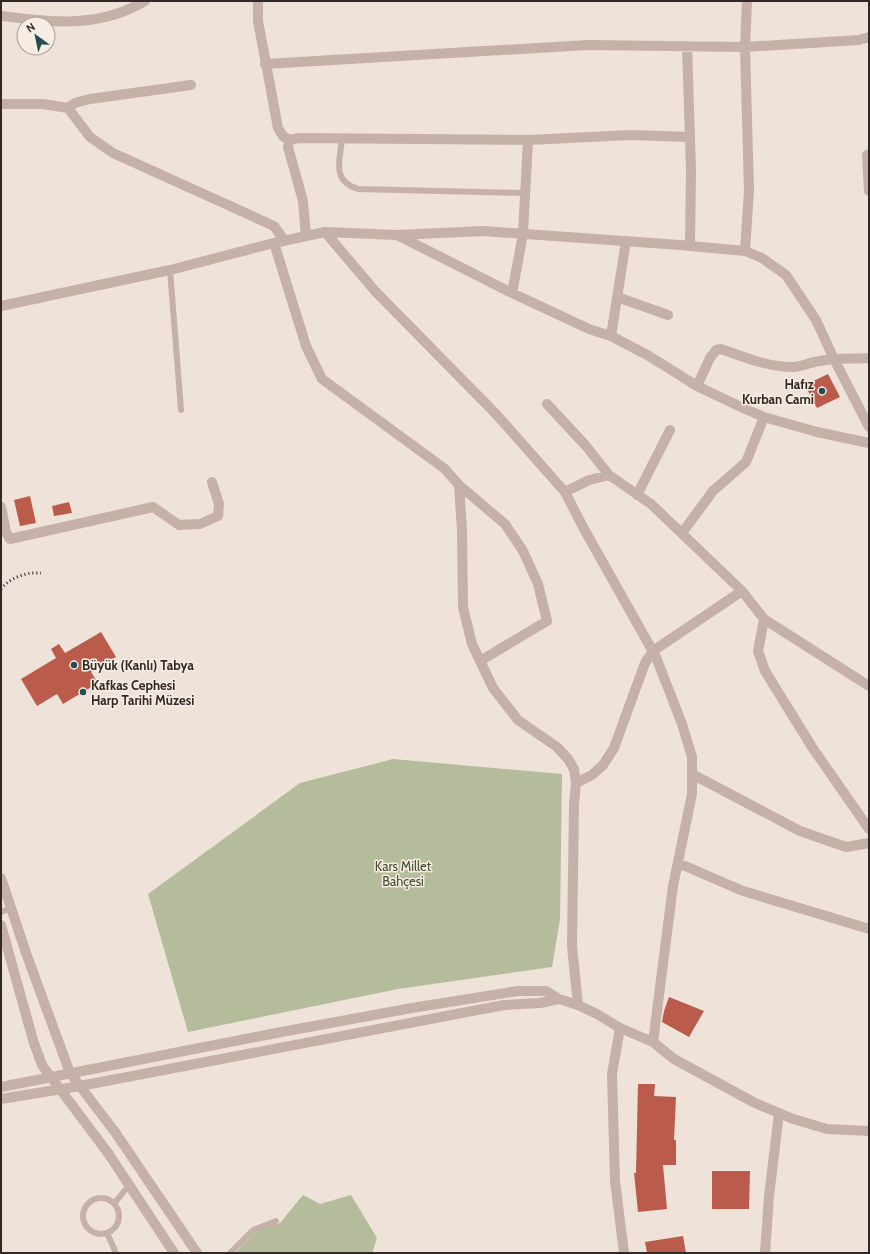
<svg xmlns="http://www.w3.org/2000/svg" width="870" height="1254" viewBox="0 0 870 1254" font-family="Cabin,sans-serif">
<rect width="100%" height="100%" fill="#eee2d9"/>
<path fill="#b4bc9b" d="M393 759 562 774 560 919 552 967 398 989 188 1032 148 894 300 783Z
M303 1195 320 1204 351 1195 377 1238 372 1253H235L254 1233 260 1229 280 1223Z"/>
<path fill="#ba5b4c" d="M828 374 840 397 817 408 805 385Z
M30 496 36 523 20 526 14 500Z
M69 502 72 513 54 516 52 506Z
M101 632 116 657 91 672 98 683 63 704 57 694 37 706 21 679 56 658 51 649 59 644 65 653Z
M669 997 704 1011 689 1037 662 1022 664 1011Z
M638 1084H655L654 1096 676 1097 674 1140H676V1165H663L667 1209 638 1212 634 1173H636Z
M712 1171H750L749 1209H712Z
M683 1236 686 1253H647L645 1242Z"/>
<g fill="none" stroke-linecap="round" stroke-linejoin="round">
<path stroke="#c5b1a7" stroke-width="6" d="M342 139C340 161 331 180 358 189L525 193
M170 270 181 410
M1 912 12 908
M83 1216a18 18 0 1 1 36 0a18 18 0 1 1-36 0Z
M114 1204 130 1184
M107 1233 116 1253
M230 1253 253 1230 276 1221"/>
<path stroke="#c5b1a7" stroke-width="10" d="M258 1V21L278 128 283 136 289 140 299 138 528 140 631 135 690 137
M1 16C53 22 98 29 145 1
M687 46 691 170 690 246
M265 64 588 45 745 47 859 40 869 37
M1 104H43L68 108 75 103 90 99 191 85
M68 108 90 137 113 153 274 226 284 240
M289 140 288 147 303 201 306 236
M869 154 867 155 869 191
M325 232 375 291 496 414 565 492 584 529 656 657 682 724 692 757V794L673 886 653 1042
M397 235 512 293 589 329 611 336 649 356 697 386 745 409 764 417 817 432 869 443
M274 243 306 346 322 379 445 469 459 485 462 530 463 607 472 644 493 688 518 720 557 747 568 759 574 769 576 783 574 804 572 946 578 1005
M745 251 749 191 745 47 747 1
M512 293 523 234 528 140
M617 297 668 315
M611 336 626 241
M697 386 710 358 716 350 721 349C744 357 767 367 793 367 802 367 810 362 820 361 835 358 853 359 869 358
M547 404 586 446 609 475 651 504 742 591 764 619 869 686
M459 485 505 524 523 551 538 584 547 621 480 661
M565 492 589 480 609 475
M637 495 670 430
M1 507 6 532 10 539 153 507 179 525 200 524 218 516 219 504 212 482
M682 533 713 491 746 462 764 417
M764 619 758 651 765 671 812 747 869 829
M692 774 800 831 846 847 869 843
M576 783 592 775 603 765 614 748 645 663 653 651 742 591
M678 863 743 891 869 929
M1 878 26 953 70 1073 115 1132 197 1253
M1 925 33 1040 42 1065 108 1153 174 1253
M620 1028 612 1074 615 1181 624 1253
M765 1253 769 1196 779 1113"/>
<path stroke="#c5b1a7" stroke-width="10" d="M1 306 170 270 274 243 325 232 397 235 483 231 680 245 745 251 762 258 786 275 816 320 834 359 869 427
M1 1087 276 1033 412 1008 518 991H546L559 999 578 1005 597 1014 620 1028 653 1042 674 1059 755 1103 793 1119 827 1129 869 1131
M1 1099 80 1086 504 1005 540 1003 559 999"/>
<path stroke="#322926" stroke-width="3" stroke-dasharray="1 3" stroke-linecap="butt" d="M1 589C11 577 26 572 41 573"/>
</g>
<g fill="#204f4e" stroke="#f7ede5" stroke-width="1.5">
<circle cx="822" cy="391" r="4"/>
<circle cx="74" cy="665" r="4"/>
<circle cx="83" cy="692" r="4"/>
</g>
<g text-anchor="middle" stroke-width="3" stroke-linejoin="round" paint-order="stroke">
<g font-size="13" font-weight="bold" fill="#322926" stroke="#f7ede5" text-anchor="start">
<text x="814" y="389" text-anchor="end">Hafız<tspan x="814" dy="15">Kurban Cami</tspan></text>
<text x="82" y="670">Büyük (Kanlı) Tabya</text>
<text x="91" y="690">Kafkas Cephesi<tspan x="91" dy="15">Harp Tarihi Müzesi</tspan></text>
</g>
<g font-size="13" fill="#454e2d" stroke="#f7ede5">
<text x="403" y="871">Kars Millet<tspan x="403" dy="15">Bahçesi</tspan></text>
</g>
</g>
<rect width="870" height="1254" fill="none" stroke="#322926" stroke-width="4"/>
<g transform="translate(36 36) rotate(327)"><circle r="19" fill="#f7ede5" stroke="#a89f99"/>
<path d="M0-3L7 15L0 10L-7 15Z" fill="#204f4e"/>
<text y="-6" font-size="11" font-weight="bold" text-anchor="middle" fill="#322926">N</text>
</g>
</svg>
